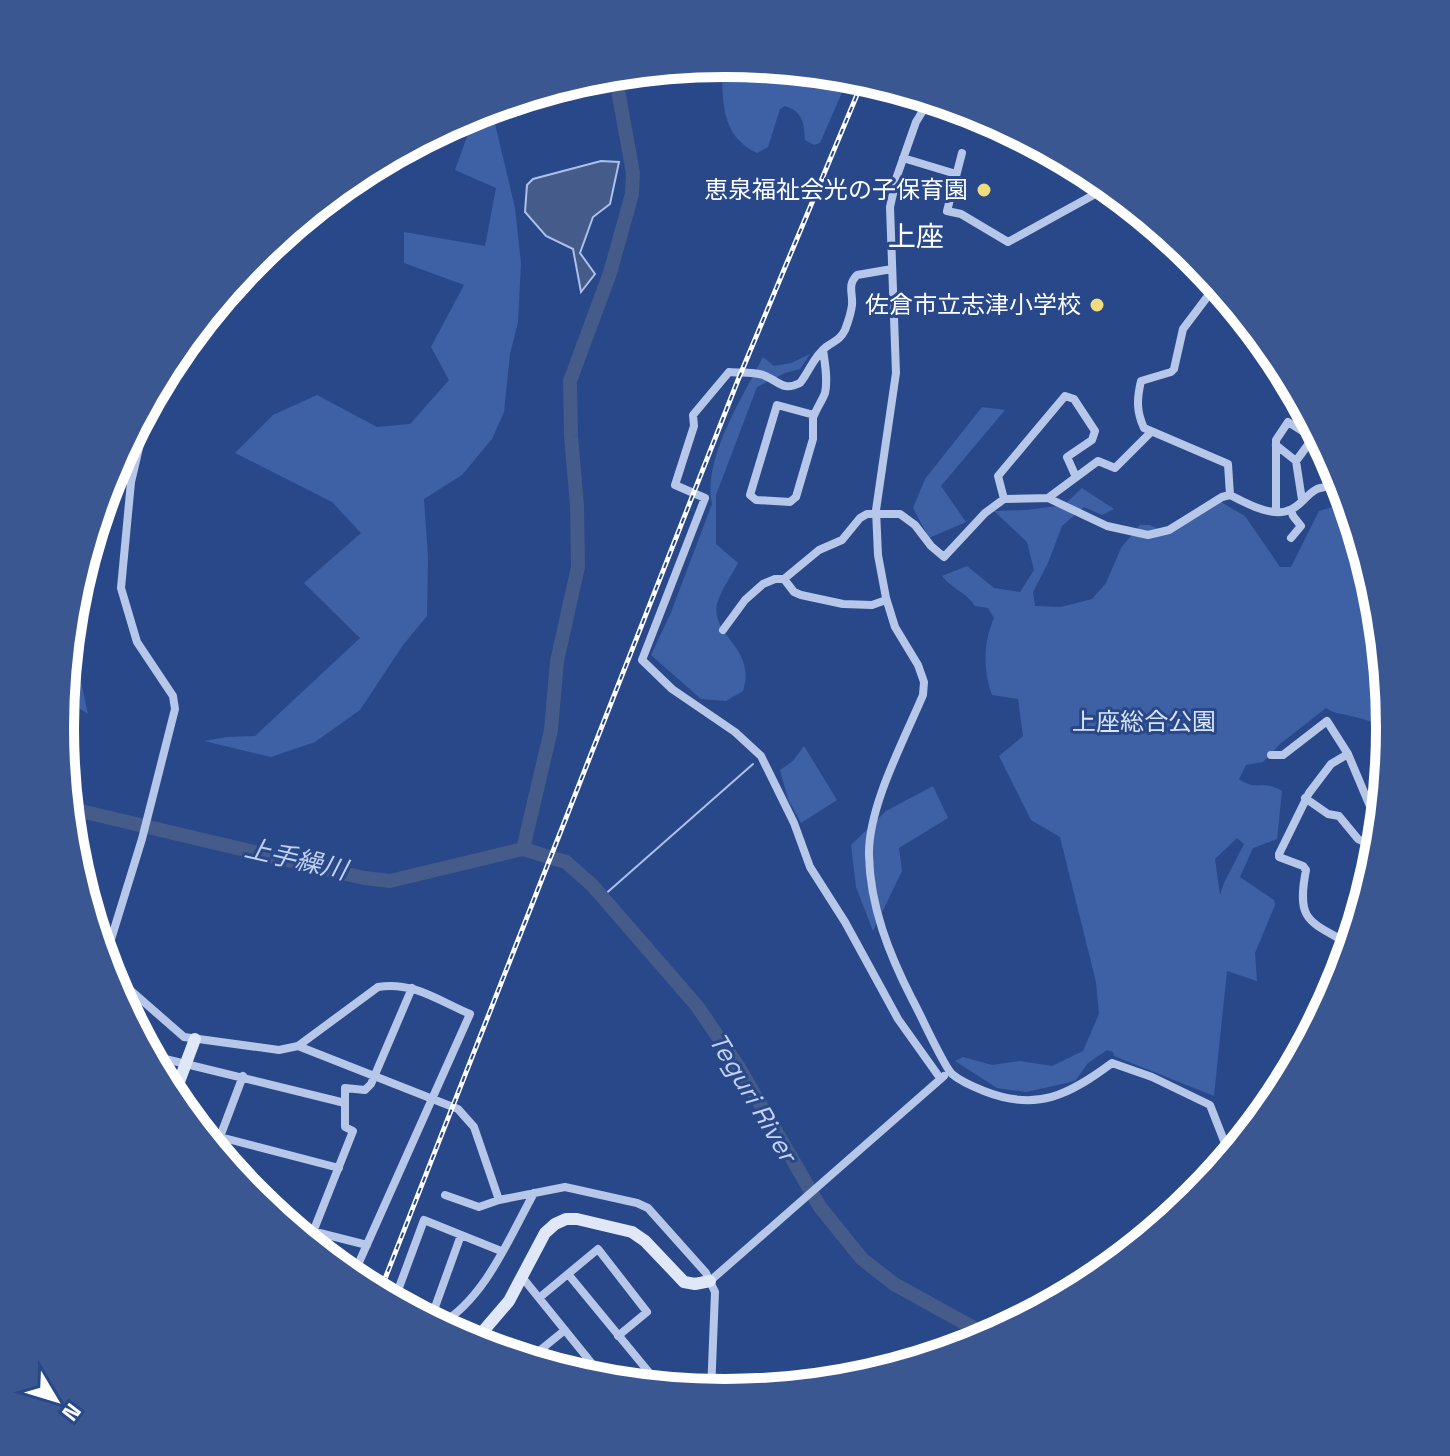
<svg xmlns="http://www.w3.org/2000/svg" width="1450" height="1456" viewBox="0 0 1450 1456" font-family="'Space Grotesk','Noto Sans JP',sans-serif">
<rect width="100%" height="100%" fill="#294889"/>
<path fill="#3e61a5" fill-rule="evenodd" d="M722 63 831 73 844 88 820 143 814 145 805 140C804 122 803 112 785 106L780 109 768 147 757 153C719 135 723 99 722 63Z
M491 107 515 208 521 263 518 322 510 354 504 412 492 439 462 475 424 499 428 558 427 616 403 645 360 710 315 742 271 757 204 741 226 737 255 736 360 638 304 583 361 533 332 502 235 453 273 415 317 395 377 427 410 424 449 380 431 347 464 285 404 263V232L485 246 496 188 455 170 476 112Z
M810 354 800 369 785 373 757 387 716 495V544L738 563C731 576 721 590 717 604 710 635 757 648 743 691L726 701 701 699 651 655 670 615 712 504C702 460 743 396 763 357L774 366 791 363Z
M982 407 1005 410 941 486 966 522 929 538 913 508 925 479Z
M1082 488 1114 509 1102 515 1084 507 1062 526 1048 563 1033 592 1035 606 1061 607 1092 599 1106 583 1121 548 1140 525H1150L1164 532 1219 501 1245 516 1280 567H1291L1319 511 1348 502 1377 599 1390 724C1374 724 1365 719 1351 716 1340 713 1335 714 1326 708L1280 744 1263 762 1246 765 1239 779C1257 792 1262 779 1282 791L1277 839 1253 848 1240 877 1274 900 1275 905 1255 953 1257 981 1227 971 1214 1096 1114 1056 1113 1052 1107 1050 1088 1063 1075 1081 1026 1092 997 1088 955 1061 963 1057 992 1065 1020 1061 1052 1066 1083 1051 1099 1014 1096 982 1060 837 1031 820 999 756 1023 736 1018 699 992 695C983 670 983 643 994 618L988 608 975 606C966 592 952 589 942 576L967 566 994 588 1020 592 1034 570 1027 542 994 511 1027 510 1064 505ZM1237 838 1244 844 1224 883 1220 895 1215 859Z
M70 632 71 636 88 714 63 698Z
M804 746 837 800 801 823 788 799 780 770 793 761Z
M933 786 948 818 899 848 902 871 873 931 856 887 851 845 886 811Z"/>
<path fill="#455b89" stroke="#abc1e9" stroke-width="2" d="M601 161 619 162 610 204 593 217 580 253 595 274 581 292 573 249 546 236 525 212 527 185 533 179Z"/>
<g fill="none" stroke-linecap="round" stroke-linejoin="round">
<path stroke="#abc1e9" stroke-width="2" d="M602 897 753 764"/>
<path stroke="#455b89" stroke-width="14" d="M68 808 364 878 390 881 523 849
M523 849 551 730 557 661 578 567 577 506 571 436 570 381 610 273 632 194 633 173 615 74
M523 849 566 862 592 885 697 1006 738 1066 820 1207 862 1259 894 1284 990 1337"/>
<path stroke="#b6c7e9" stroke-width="8" d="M901 90 910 102H928
M930 99 916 122 897 176 890 207 896 373 876 510 878 555 886 598 895 627 918 665 924 682 923 695C904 740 868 807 869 855 870 906 889 954 912 999 920 1013 943 1065 952 1074 960 1081 974 1087 984 1091 1037 1112 1069 1095 1112 1063L1152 1077 1210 1105 1230 1156
M962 153 947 211 961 214 1008 242 1108 187
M903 158 956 174
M892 269 857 275C847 285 853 293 852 305 851 314 848 322 845 330 840 340 834 341 826 347 814 356 809 372 800 383 782 392 778 380 763 375 753 372 740 373 729 372L693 415 694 426 675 485 705 498 642 660 672 689 735 732 761 756 794 823 810 867 845 922 898 1019 940 1078
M1217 284 1183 329 1174 369 1171 372 1141 381C1137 398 1136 411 1144 428L1228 464 1230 495
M814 415 777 405 750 495 756 500 790 502 796 497 813 439V418C816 409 822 401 825 393 828 380 825 363 823 350
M1276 445 1296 461 1313 438 1288 422 1276 440V512
M1296 461 1302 500
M1048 498 1098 461 1115 468 1151 432
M1004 499 998 476 1065 396 1074 399 1095 431 1092 440 1067 457 1076 477
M1291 538 1301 526 1293 516 1291 510
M784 579 794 592 801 595 843 604 872 605 886 600
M723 630 745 600 763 584 775 579H784L819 550 842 540 860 518 867 514H900L915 525 931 546 944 557 985 513 1004 499 1048 498 1107 526 1148 535 1169 530 1222 497 1230 495C1246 503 1273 519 1292 509 1301 505 1307 494 1317 489 1325 486 1334 486 1343 484
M1348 754 1331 764 1309 793 1279 854V857L1303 866 1306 870C1296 922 1309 921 1351 945
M1271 755H1283L1327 721 1348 754 1380 830
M1305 798 1328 814 1339 816 1358 839 1378 849
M104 962 142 839 175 709 173 696 137 642 121 588 131 482 150 401
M109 977 121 982 184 1037 279 1050 298 1046 378 987C413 981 439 1001 470 1014L352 1278
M298 1046 458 1109 474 1127 499 1200
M149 1055 345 1103
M220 1137 339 1168
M215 1150 243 1076
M445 1195 479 1207 499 1200 565 1187 637 1203 648 1208 706 1273 715 1292 711 1392
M288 1225 367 1245
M313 1232 353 1131 345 1127V1088L365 1090 371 1084 412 988
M568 1274 652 1376V1386
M522 1277 606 1381
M710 1281 944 1076
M539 1298 598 1249 647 1312 618 1336
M394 1301 424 1220 501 1251
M430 1321 461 1235
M439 1325C485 1299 509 1238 534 1193
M528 1360 565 1330
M578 1375 592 1364"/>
<path stroke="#e0e8f8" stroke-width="12" d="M173 1098 195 1039
M473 1343 509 1301 545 1233 555 1224 566 1219H577L632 1232 645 1241 684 1282 695 1284 710 1281"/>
<g stroke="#fff" stroke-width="5">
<path id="rail" d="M379 1294 738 380 864 78"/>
</g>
<use href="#rail" stroke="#294889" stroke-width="2" stroke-dasharray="6" stroke-linecap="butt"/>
</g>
<g fill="#f0db7d" stroke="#294889" stroke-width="3">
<circle cx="984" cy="190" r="8"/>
<circle cx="1097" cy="305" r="8"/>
</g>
<g text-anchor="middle" stroke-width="6" stroke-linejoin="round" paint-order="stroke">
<g font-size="24" fill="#fff" stroke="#294889" text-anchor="end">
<text x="968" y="198">恵泉福祉会光の子保育園</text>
<text x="1081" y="313">佐倉市立志津小学校</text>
</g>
<g font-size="24" fill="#dae4f7" stroke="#294889">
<text x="1144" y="730">上座総合公園</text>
</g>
<g font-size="26" font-style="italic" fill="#c2d2f0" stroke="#294889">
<text transform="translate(296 859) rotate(13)" y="9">上手繰川</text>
<text transform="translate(753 1097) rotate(59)" y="9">Teguri River</text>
</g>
<g font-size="28" fill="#fff" stroke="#294889">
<text x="916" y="246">上座</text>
</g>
</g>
<path d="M0 0H1450V1456H0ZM74 728a651 651 0 1 1 1302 0a651 651 0 1 1-1302 0Z" fill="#3a5792" fill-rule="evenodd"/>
<path fill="none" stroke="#fff" stroke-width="10" d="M74 728a651 651 0 1 1 1302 0a651 651 0 1 1-1302 0Z"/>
<g transform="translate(56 1400) rotate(128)" stroke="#294889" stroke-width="6" paint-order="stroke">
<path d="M0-6L14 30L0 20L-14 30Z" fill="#ffffff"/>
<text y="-12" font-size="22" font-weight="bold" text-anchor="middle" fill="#ffffff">N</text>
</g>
</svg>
